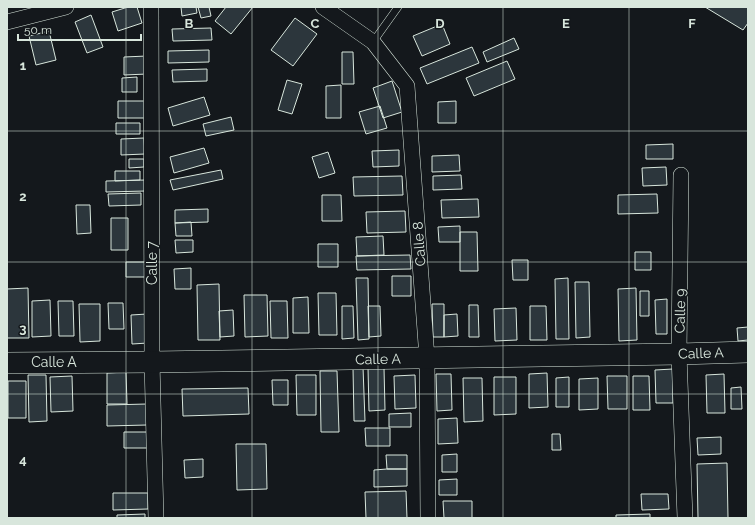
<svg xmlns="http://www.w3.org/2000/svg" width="755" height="525" viewBox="0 0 755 525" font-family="Raleway,sans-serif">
<rect width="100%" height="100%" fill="#14181c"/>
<path fill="#2c363c" stroke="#d8e6dc" d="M128 7H137L142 23 118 31 112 12Z
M181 7H196L197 13 182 16Z
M198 7H209L211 16 201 18Z
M226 7H253L231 34 215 21Z
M705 7H748V23L743 30Z
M91 15 103 47 87 53 75 22Z
M295 18 317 34 293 66 271 50Z
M442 24 450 44 422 56 413 36Z
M211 28 212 40 173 41 172 29Z
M49 31 56 60 36 65 29 36Z
M514 38 519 49 487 62 483 52Z
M472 47 479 63 427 84 420 68Z
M209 50V62L168 63V51Z
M342 52H353L354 84H342Z
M147 56V74L124 75V57Z
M507 61 515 79 474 96 466 78Z
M207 69V81L173 82 172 70Z
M137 77V92H122V78Z
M287 80 302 84 292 114 278 110Z
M392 81 402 112 383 118 373 88Z
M341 85V118H326V86Z
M204 97 210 115 173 126 168 108Z
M118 101H145V118H118Z
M456 101V123H438V102Z
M380 106 387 128 366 134 359 112Z
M231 117 234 130 206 136 203 124Z
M116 123H140V134H116Z
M144 138 145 154 121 155V139Z
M673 144V159H646V145Z
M204 148 209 163 174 173 170 157Z
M399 150V166L373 167 372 151Z
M328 152 335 173 319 178 312 157Z
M459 155 460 171 432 172V156Z
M129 159H144V167L129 168Z
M666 167 667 185 643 186 642 168Z
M221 170 223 179 173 190 170 180Z
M115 171H140V180L115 181Z
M461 175 462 189 433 190V176Z
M402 176 403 195 354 196 353 177Z
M146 180V191L106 192V181Z
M141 193V205L109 206 108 194Z
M657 194 658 213 618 214V195Z
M322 195H341L342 221H322Z
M478 199 479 217 442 218 441 200Z
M76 205H90L91 233 77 234Z
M208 209V222L175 223V210Z
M405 211 406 232 367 233 366 212Z
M111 218H128V250H111Z
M191 222 192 236H176L175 223Z
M460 226V242H439L438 227Z
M460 232H477L478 271H460Z
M383 236 384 255 357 256 356 237Z
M175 240H193V252L176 253Z
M318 244H338V267H318Z
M635 252H651V270H635Z
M410 255 411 269 357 270 356 256Z
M512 260H528V280H513Z
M126 262H146V277H126Z
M191 268V289H175L174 269Z
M392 276H411V296H392Z
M356 278H368L369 339 358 340Z
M568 278 569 339H556L555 279Z
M575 282H589L590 337 576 338Z
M219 284 220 340H198L197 285Z
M28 288 29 338H7V289Z
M636 288 637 340 619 341 618 289Z
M640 291H649V316H640Z
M318 293H336L337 335H319Z
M244 295H267L268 336 245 337Z
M308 297 309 333H293V298Z
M667 299V334H656L655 300Z
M50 300 51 336 32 337V301Z
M58 301H73L74 336H59Z
M270 301H287L288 338H271Z
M108 303H123L124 329H109Z
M79 304H100V341L80 342Z
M432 304H444V337H433Z
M469 305H478L479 337H469Z
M342 306H353L354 338 342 339Z
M368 306H380L381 336 369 337Z
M530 306H546L547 340H530Z
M516 308 517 340 495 341 494 309Z
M233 310 234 336 220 337 219 311Z
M147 314 148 343 132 344 131 315Z
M457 314 458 336 444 337V315Z
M748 327V340L738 341 737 328Z
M363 367 365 421H354L353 368Z
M368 368H384L385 410 369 411Z
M673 369V403H656L655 370Z
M320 371H337L339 432H321Z
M126 372 127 404H107V373Z
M547 373 548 407 529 408V374Z
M436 374H451L452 410 437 411Z
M724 374 725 413H707L706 375Z
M28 375H46L47 421 29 422Z
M296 375H316V415H297Z
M415 375 416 408 395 409 394 376Z
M72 376 73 411 51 412 50 377Z
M607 376H627V409H608Z
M633 376H649L650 410H633Z
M494 377H516V414L494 415Z
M569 377V407H556V378Z
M463 378H482L483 421 464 422Z
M598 378V409L579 410V379Z
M272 380H288V405H273Z
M8 381H26V418H8Z
M741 387 742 409H731V388Z
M248 388 249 414 183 416 182 389Z
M147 404V425L107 426V405Z
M411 413V427H389V414Z
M457 418 458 443 438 444V419Z
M365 428H390V446H366Z
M124 432H148V448H124Z
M552 434H560L561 450H552Z
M721 437V454L698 455 697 438Z
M236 444H266L267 489 237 490Z
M457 454V472H442V455Z
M386 455H407V469H387Z
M203 459V477L185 478 184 460Z
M727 463 728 518H698L697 464Z
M387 469H407V486L374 487V470Z
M457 479V495H439V480Z
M406 491 407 518H366L365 492Z
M113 493H148V509L113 510Z
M641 494H668L669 509 642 510Z
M443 501H472V518H444Z
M145 514V518H117V515Z
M650 514V518H616V515Z"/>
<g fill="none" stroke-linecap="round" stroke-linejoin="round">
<g stroke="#d8e6dc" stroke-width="8">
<path id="lane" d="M373 42 398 7"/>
</g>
<g stroke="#d8e6dc" stroke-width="16">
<path id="street" d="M151 7 152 362 156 518
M323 7 373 42 407 86 427 358 428 518
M7 22 66 7
M681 175 679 354 685 518"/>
</g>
<g stroke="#d8e6dc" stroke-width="22">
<path id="secondary" d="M7 363 152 362 679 354 748 352"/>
</g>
<use href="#lane" stroke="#14181c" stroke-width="7"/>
<use href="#street" stroke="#14181c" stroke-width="15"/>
<use href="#secondary" stroke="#14181c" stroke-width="21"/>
</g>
<path fill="none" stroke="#d8e6dc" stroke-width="1" stroke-opacity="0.55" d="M126 7V518M252 7V518M378 7V518M503 7V518M629 7V518M7 131H748M7 262H748M7 394H748"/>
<g text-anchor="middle" stroke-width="3" stroke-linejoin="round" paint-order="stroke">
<g font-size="14" fill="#d8e6dc" stroke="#14181c">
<text transform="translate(419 244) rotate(-94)" y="5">Calle 8</text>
<text transform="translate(152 263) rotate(-90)" y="5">Calle 7</text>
<text transform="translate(680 311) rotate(-89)" y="5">Calle 9</text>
<text transform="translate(701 353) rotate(-2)" y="5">Calle A</text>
<text transform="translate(378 359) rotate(-1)" y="5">Calle A</text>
<text x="54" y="367">Calle A</text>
</g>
</g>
<g font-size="13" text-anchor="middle" font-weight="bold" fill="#d8e6dc" stroke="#14181c" stroke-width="3" stroke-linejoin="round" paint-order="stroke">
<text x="189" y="28">B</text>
<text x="315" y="28">C</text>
<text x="440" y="28">D</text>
<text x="566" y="28">E</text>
<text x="692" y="28">F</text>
<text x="23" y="70">1</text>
<text x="23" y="201">2</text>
<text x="23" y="333">3</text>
<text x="23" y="464">4</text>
</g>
<rect width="755" height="525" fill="none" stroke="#d8e6dc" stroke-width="16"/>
<path d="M18 34v6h123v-6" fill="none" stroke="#d8e6dc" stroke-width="2"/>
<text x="24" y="34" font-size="12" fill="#d8e6dc" stroke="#14181c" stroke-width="3" paint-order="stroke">50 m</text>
</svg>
